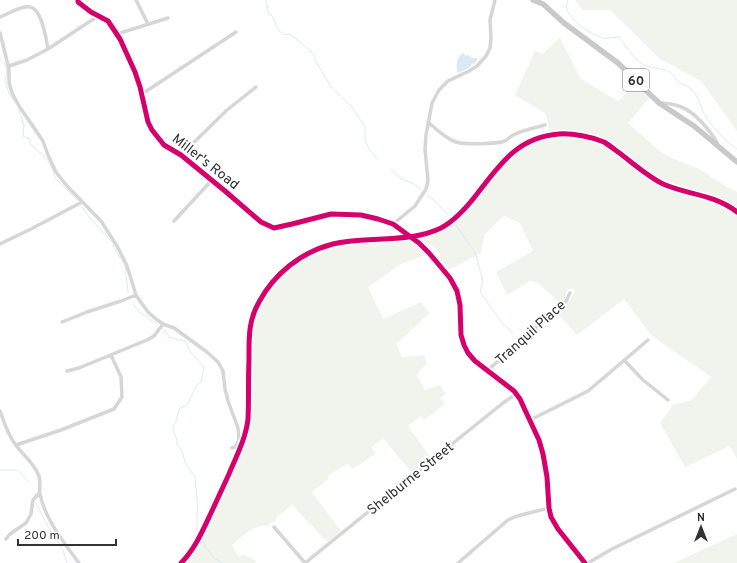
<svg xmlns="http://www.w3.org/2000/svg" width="737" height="563" viewBox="0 0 737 563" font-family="Overpass,sans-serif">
<rect width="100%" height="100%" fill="#fff"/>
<path fill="#f0f4ed" d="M575 0H737V131L701 81 660 59 610 10H582Z
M560 38 581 79 618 101 638 83 651 96 628 123 663 154 701 170 725 186 737 192V459L730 446 685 467 660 423 673 405 692 400 711 377 652 336 624 299 577 335 556 312 573 296 574 293V289H571L567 290 565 298 560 303 538 283 530 281 507 295 496 272 533 251 520 223 504 216 484 235 481 253 446 271 440 262V254L436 248 432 245 423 244 415 238 435 231 449 224 454 220 472 202 498 169 508 157 520 148 541 139 549 130 546 114 515 95 535 51 542 54Z
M411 238 428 254 401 264 368 287 383 319 421 302 430 313 396 344 402 357 424 355 427 363 417 375 425 390 440 385 446 394 440 398 445 404 424 420 421 416 408 426 431 458 412 473 383 438 372 447 375 454 353 469 348 464 329 475 328 479 312 492 341 531 327 542 292 505 276 518V522H271L268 526C256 523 241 537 232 545L238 556 245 555 255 560 256 563H182L193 549 199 538 226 482 244 439 248 421 250 329 256 309 269 288 287 270 304 256 320 249 337 244 351 242Z
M737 534V563H674Z"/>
<path fill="#dde9f2" d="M463 53 466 56 468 55 472 58H477V61L475 63 472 64 470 67 458 73C455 66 457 57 463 53Z"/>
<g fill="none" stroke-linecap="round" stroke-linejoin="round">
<path stroke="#dde9f2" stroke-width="1" d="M266 0 268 12 273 17 278 30 283 34 291 35 307 48 315 56V60L332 88 352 107 365 127V140L369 149 377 159
M568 0C566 4 566 9 568 12 572 21 594 37 603 38 609 39 614 37 619 37 626 46 632 57 641 63 649 69 662 68 670 72 674 74 675 79 678 81 681 85 688 85 691 89 698 95 700 105 704 113 711 126 725 141 737 149
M0 58 6 65 7 74 5 80 9 94 15 102
M19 110 24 125 23 136 30 139V144L47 159 53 170 55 178 77 200
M391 170 402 179 414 184 421 189
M426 194 438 204 448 215
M82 207 90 218 113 243 114 248 123 262
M455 224 475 252 483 281 480 292 502 323 513 333
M125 265 128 292
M133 303 139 312 157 324
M162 328 168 334V337L185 341 191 353 204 367 201 382 197 385 187 405 180 408C177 414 177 422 173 427L174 432 177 440V445L182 450 185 463 195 477 198 510 197 515V531L199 533
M0 470H18L29 482
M36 503 46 523 63 550 67 563
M202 535 205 547 214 558 223 563"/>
<path stroke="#d6d6d6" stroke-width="3.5" d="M78 0V2L91 12 108 21 120 39 135 72 140 87 148 122 152 130 164 145 181 155 225 191 261 222 274 228 292 224 331 214 361 215 378 219 393 224 419 243 429 253 450 278 457 291 460 305 461 335 464 345 468 353 475 361 514 391 520 399 525 410 539 440 543 454 547 477 549 508 551 517 558 529 585 563
M136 0 148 24
M0 17C8 14 22 5 30 7 42 9 46 38 48 49
M0 33 9 69V82L12 93 19 106 43 141 48 155 56 172 67 186 101 221 117 246 127 266 136 295 140 301 148 312 156 319 163 324 174 328 207 352 218 362 223 371 225 389 228 401 238 428 239 440 235 447 232 448
M117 34 168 18
M9 66 27 60 48 49 98 16
M142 94 236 32
M660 103C682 103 693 112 706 127 711 133 715 138 718 145
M428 122C436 129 446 139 456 142 464 145 497 144 505 141 508 139 510 137 513 135 523 130 534 128 545 125
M181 155 227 110 256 87
M174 221 212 180
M393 224 415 206 426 189 428 181 425 149 426 135 432 103 439 90 448 81 469 71 477 66 486 56 490 48 491 38 490 20 495 0
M0 244 31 229 82 202
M62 322 87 312 121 301 136 295
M624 360 643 380 668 400
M67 371 79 368 147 340 154 336 163 324
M487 371 566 301 570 293
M0 411C4 422 8 435 15 444 23 455 34 463 39 476 41 482 39 489 40 494 45 519 64 543 79 563
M530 420 588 391 648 340
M16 445 61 430 114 409 122 397 121 377 111 355
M274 527 305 563
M6 539 10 534 26 523 31 514 33 500 39 493
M305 563 478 423 503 403 516 394
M458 563 508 520 517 516 549 508
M588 563 612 549 735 489"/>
<path stroke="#c9c9c9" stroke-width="5.5" d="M533 0 543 4 564 23 618 63 659 103 694 126 737 162"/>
<g stroke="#fff" stroke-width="8">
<path id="cycleway" d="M78 0V2L91 12 108 21 120 39 135 72 140 87 148 122 152 130 164 145 181 155 225 191 261 222 274 228 292 224 331 214 361 215 378 219 393 224 419 243 429 253 450 278 457 291 460 305 461 335 464 345 468 353 475 361 514 391 520 399 525 410 539 440 543 454 547 477 549 508 551 517 558 529 585 563
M181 563C195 549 203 530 211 513 217 500 223 487 229 474 236 457 246 438 248 419 249 399 248 379 249 360 249 339 248 321 259 302 274 274 301 252 333 244 349 240 366 240 383 239 403 238 422 237 441 228 456 220 467 207 477 194 500 164 518 137 559 134 573 133 592 137 604 142 609 145 614 149 618 152 633 163 647 176 663 184 688 195 714 194 737 212"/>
</g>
<use href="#cycleway" stroke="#d6006c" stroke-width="5"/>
</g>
<g text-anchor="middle" stroke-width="4" stroke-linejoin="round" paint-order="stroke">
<rect fill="#fff" stroke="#707070" stroke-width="1" x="623" y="69" width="26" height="22" rx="3"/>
<g font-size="13" font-weight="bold" fill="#323232">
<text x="636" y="85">60</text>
</g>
<g font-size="14" fill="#323232" stroke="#fff">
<text transform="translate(206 161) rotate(38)" y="5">Miller's Road</text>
<text transform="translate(530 332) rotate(-42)" y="5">Tranquil Place</text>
<text transform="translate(410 478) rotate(-39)" y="5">Shelburne Street</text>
</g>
</g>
<g transform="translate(701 527)" stroke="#ffffff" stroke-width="3" paint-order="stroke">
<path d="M0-3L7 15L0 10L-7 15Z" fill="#323232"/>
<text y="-6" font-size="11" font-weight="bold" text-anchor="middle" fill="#323232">N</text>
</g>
<path d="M18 539v6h98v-6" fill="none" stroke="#323232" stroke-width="2"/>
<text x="24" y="539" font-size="12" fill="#323232" stroke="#ffffff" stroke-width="3" paint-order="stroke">200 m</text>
</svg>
